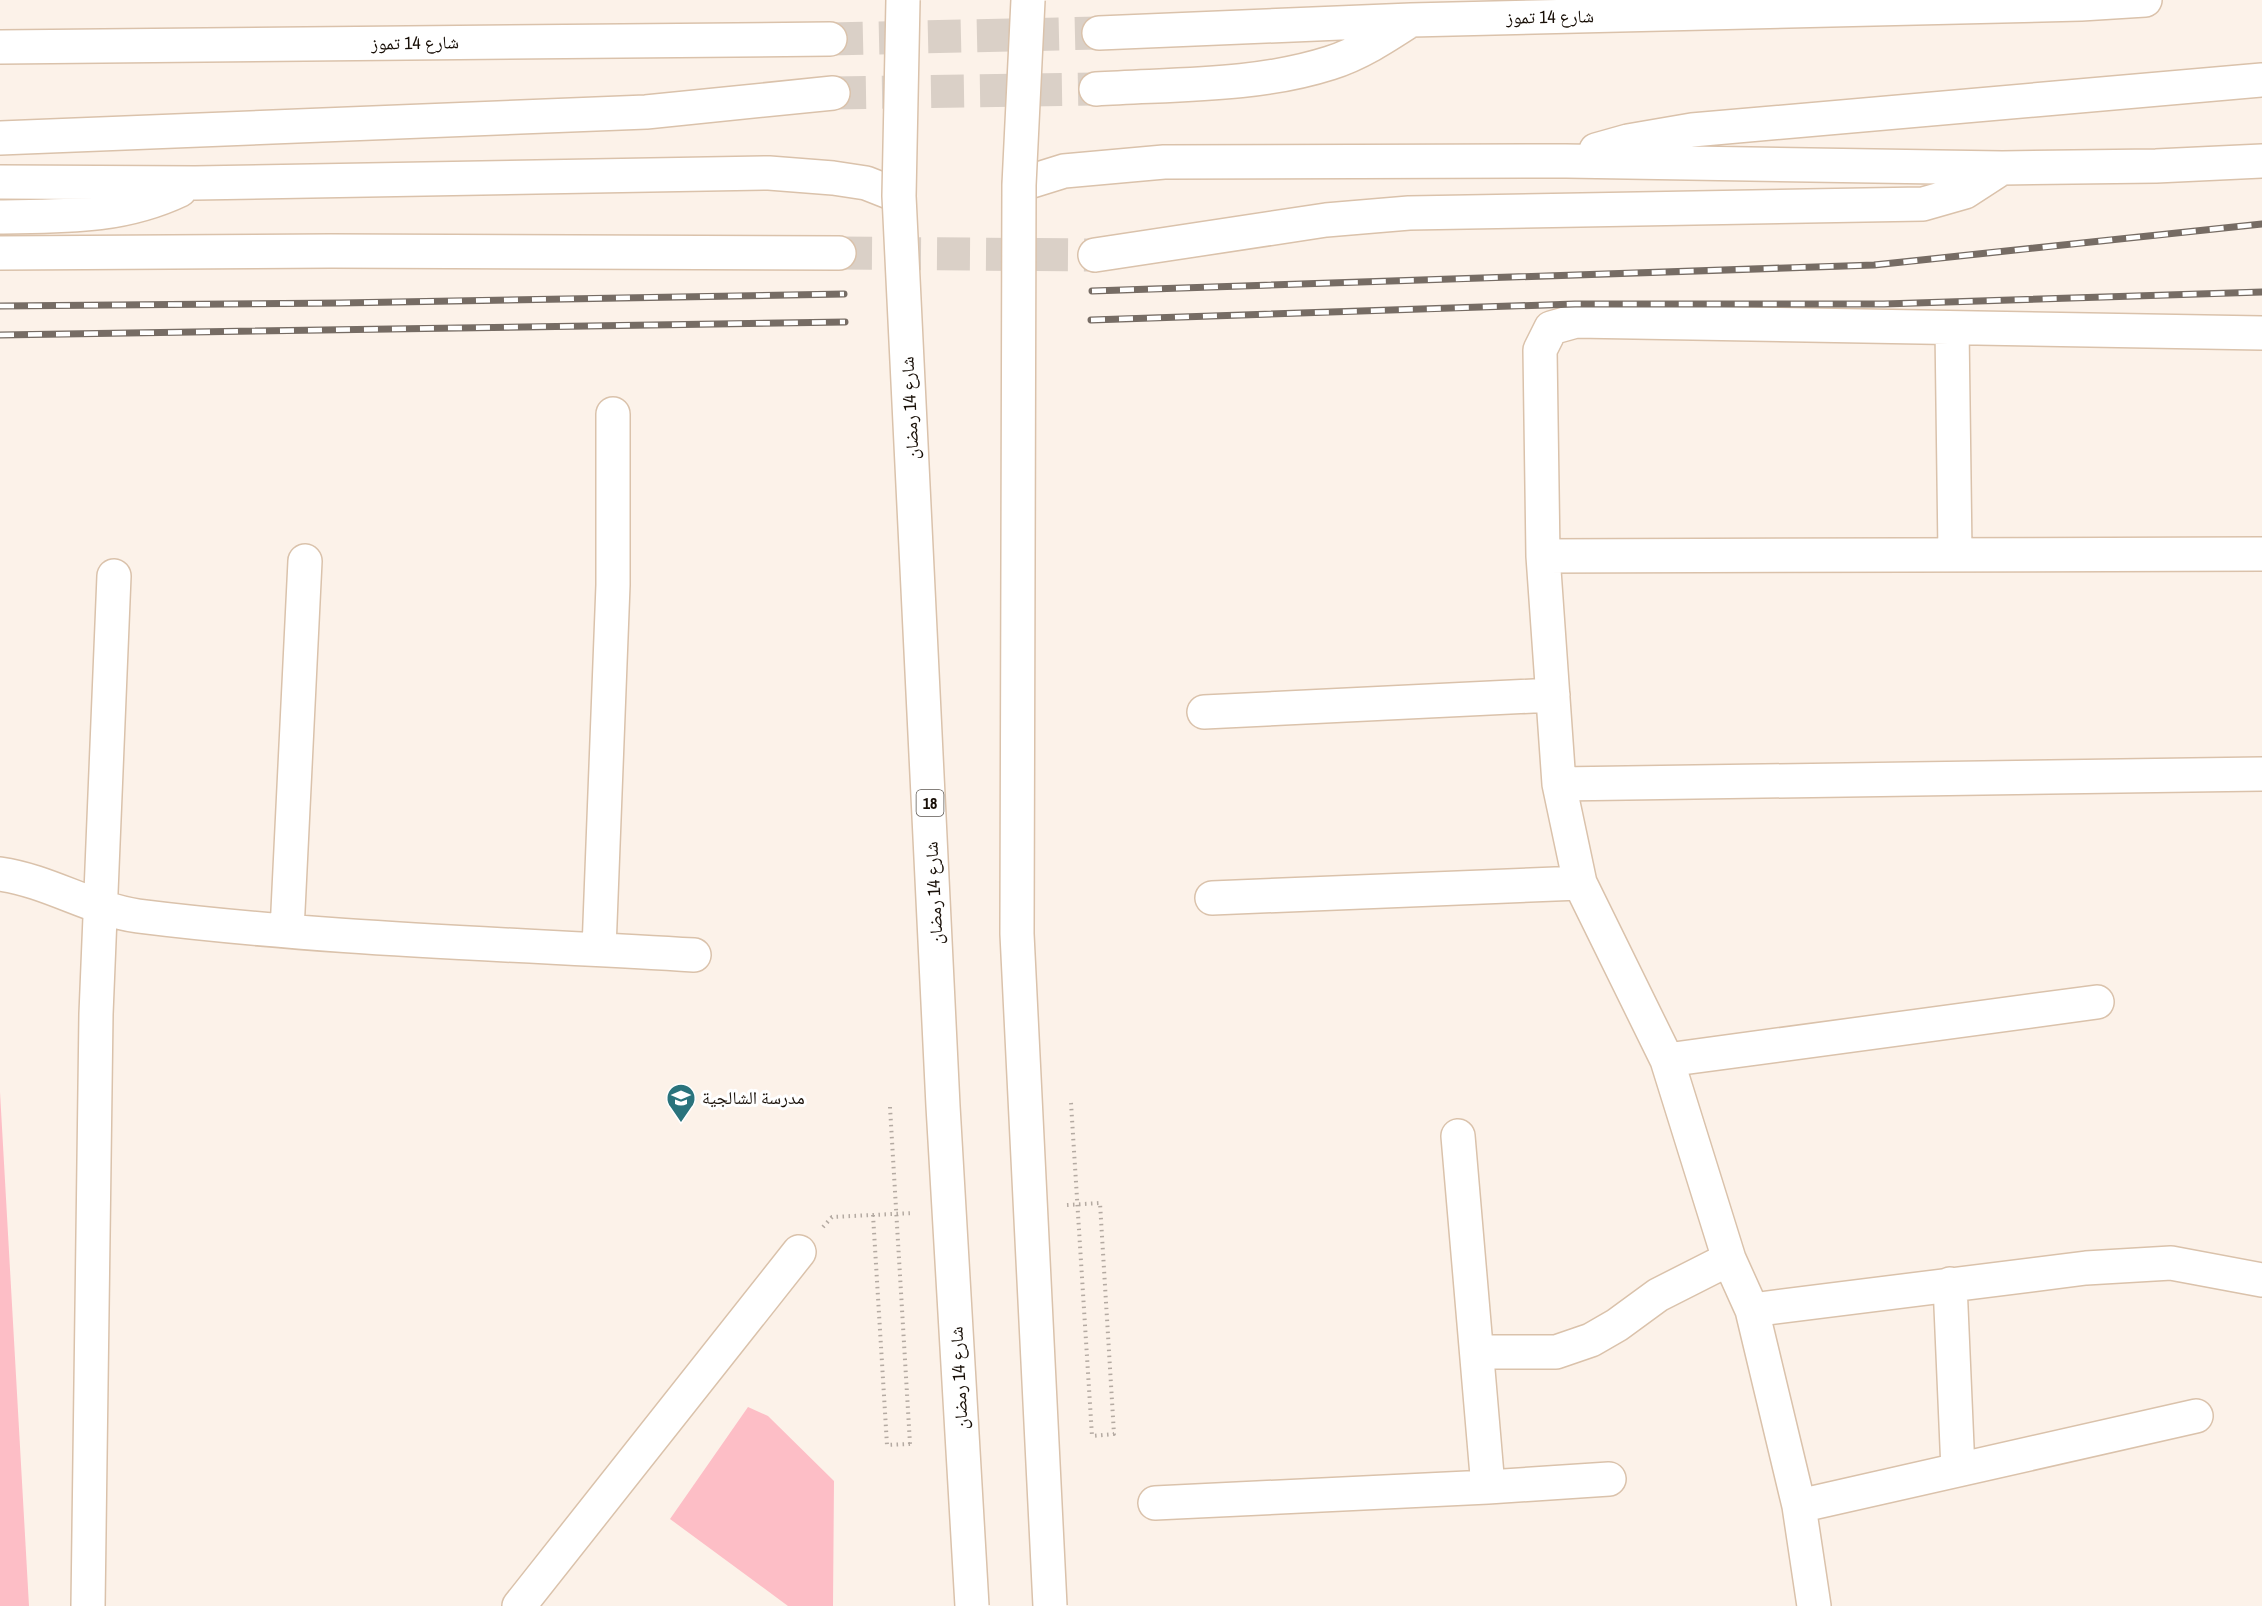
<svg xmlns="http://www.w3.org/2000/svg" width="2262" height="1606" viewBox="0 0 2262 1606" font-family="'Archivo Narrow','Noto Naskh Arabic',sans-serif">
<rect width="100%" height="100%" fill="#fcf2e9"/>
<path fill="#fdbec6" d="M0 1092 29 1606H0Z
M748 1407 768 1416 834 1481 833 1606H788L670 1519Z"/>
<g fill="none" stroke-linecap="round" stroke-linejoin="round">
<path stroke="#dad0c7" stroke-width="33" stroke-dasharray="33 16" stroke-linecap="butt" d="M830 39 1099 33
M833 93 1096 89
M839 253 1095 255"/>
<g stroke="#dac2ab" stroke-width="36">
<path id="minor" d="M1952 328 1955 553
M1543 556 2262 554
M1204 712 1553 695
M1559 784 2262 774
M0 874C49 881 90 909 138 916 321 939 510 944 694 955
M1212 898 1580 883
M287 931 305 561
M599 949 613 585V414
M1667 1060 2097 1002
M1458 1136 1488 1487
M1950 1284 1958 1470
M1752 1310 2086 1268 2171 1263 2262 1280
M1478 1352H1556L1591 1340 1617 1325 1658 1295 1729 1259
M1155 1503 1488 1487 1609 1479
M1799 1506 2196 1416
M88 1606 96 1014 114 576
M519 1606 799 1252
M1814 1606 1799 1506 1752 1310 1729 1259 1667 1060 1580 883 1559 784 1543 556 1540 350 1551 328 1576 321 2262 333"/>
</g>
<g stroke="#dac2ab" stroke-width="36">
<path id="major" d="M1099 33 1411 20 2081 4 2145 0
M0 47 830 39
M1096 89C1173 84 1255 87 1330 63 1359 54 1385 37 1411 20
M0 138 646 112 833 93
M1596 150 1628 141 1692 130 2262 80
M0 182 195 183 769 173 833 178 866 183 899 196
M1019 185 1064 171 1164 162 1566 161 2002 168 2156 166 2262 161
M0 217C64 216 121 218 180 190
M0 253 331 251 839 253
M1095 255 1326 220 1409 213 1923 204 1965 192 2002 168"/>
</g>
<path stroke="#b4aaa2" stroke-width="4" stroke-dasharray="1.5 4.5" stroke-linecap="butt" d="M1067 1205 1100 1203 1114 1434 1092 1436
M873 1215 887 1445 910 1444
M823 1227 832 1217 913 1213"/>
<use href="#minor" stroke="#fff" stroke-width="33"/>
<use href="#major" stroke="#fff" stroke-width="33"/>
<g stroke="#766c64" stroke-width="7">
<path id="rail" d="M1092 291 1874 265 2262 224
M0 306 340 303 844 294
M1091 320 1575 304H1884L2262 292
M0 335 845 322"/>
</g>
<use href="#rail" stroke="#fff" stroke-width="4.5" stroke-dasharray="14" stroke-linecap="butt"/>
<g stroke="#dac2ab" stroke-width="36" stroke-linecap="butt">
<path id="major-bridge" d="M903 0 899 196 943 1106 972 1606
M1028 0 1019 185 1017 934 1050 1606"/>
</g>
<path stroke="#b4aaa2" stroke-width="4" stroke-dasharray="1.5 4.5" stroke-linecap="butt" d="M1071 1103 1092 1436
M890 1107 910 1444"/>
<use href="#major-bridge" stroke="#fff" stroke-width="33"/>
</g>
<defs>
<g id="school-pin" transform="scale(1.5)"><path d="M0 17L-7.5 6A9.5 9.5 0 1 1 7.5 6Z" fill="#2a737c" stroke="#fff"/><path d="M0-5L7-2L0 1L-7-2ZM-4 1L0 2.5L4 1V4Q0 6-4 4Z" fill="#fff"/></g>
</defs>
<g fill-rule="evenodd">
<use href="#school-pin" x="681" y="1098"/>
</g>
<g text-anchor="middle" stroke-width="6" stroke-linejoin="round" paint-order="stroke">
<rect fill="#fff" stroke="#5d5751" stroke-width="1.5" x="916.5" y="790" width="27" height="26" rx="4.5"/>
<g font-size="16" font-weight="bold" fill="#180f07">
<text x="930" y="809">18</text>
</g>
<g font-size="18" fill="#180f07" stroke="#fff">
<text transform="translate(1550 17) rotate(-1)" y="6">شارع 14 تموز</text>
<text transform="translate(415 43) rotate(-1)" y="6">شارع 14 تموز</text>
<text transform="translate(910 408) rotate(-93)" y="6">شارع 14 رمضان</text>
<text transform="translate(934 893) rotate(-93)" y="6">شارع 14 رمضان</text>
<text transform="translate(959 1378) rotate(-93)" y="6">شارع 14 رمضان</text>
</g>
<g font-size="18" fill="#180f07" stroke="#fff" text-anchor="start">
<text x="702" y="1104">مدرسة الشالجية</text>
</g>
</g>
</svg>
